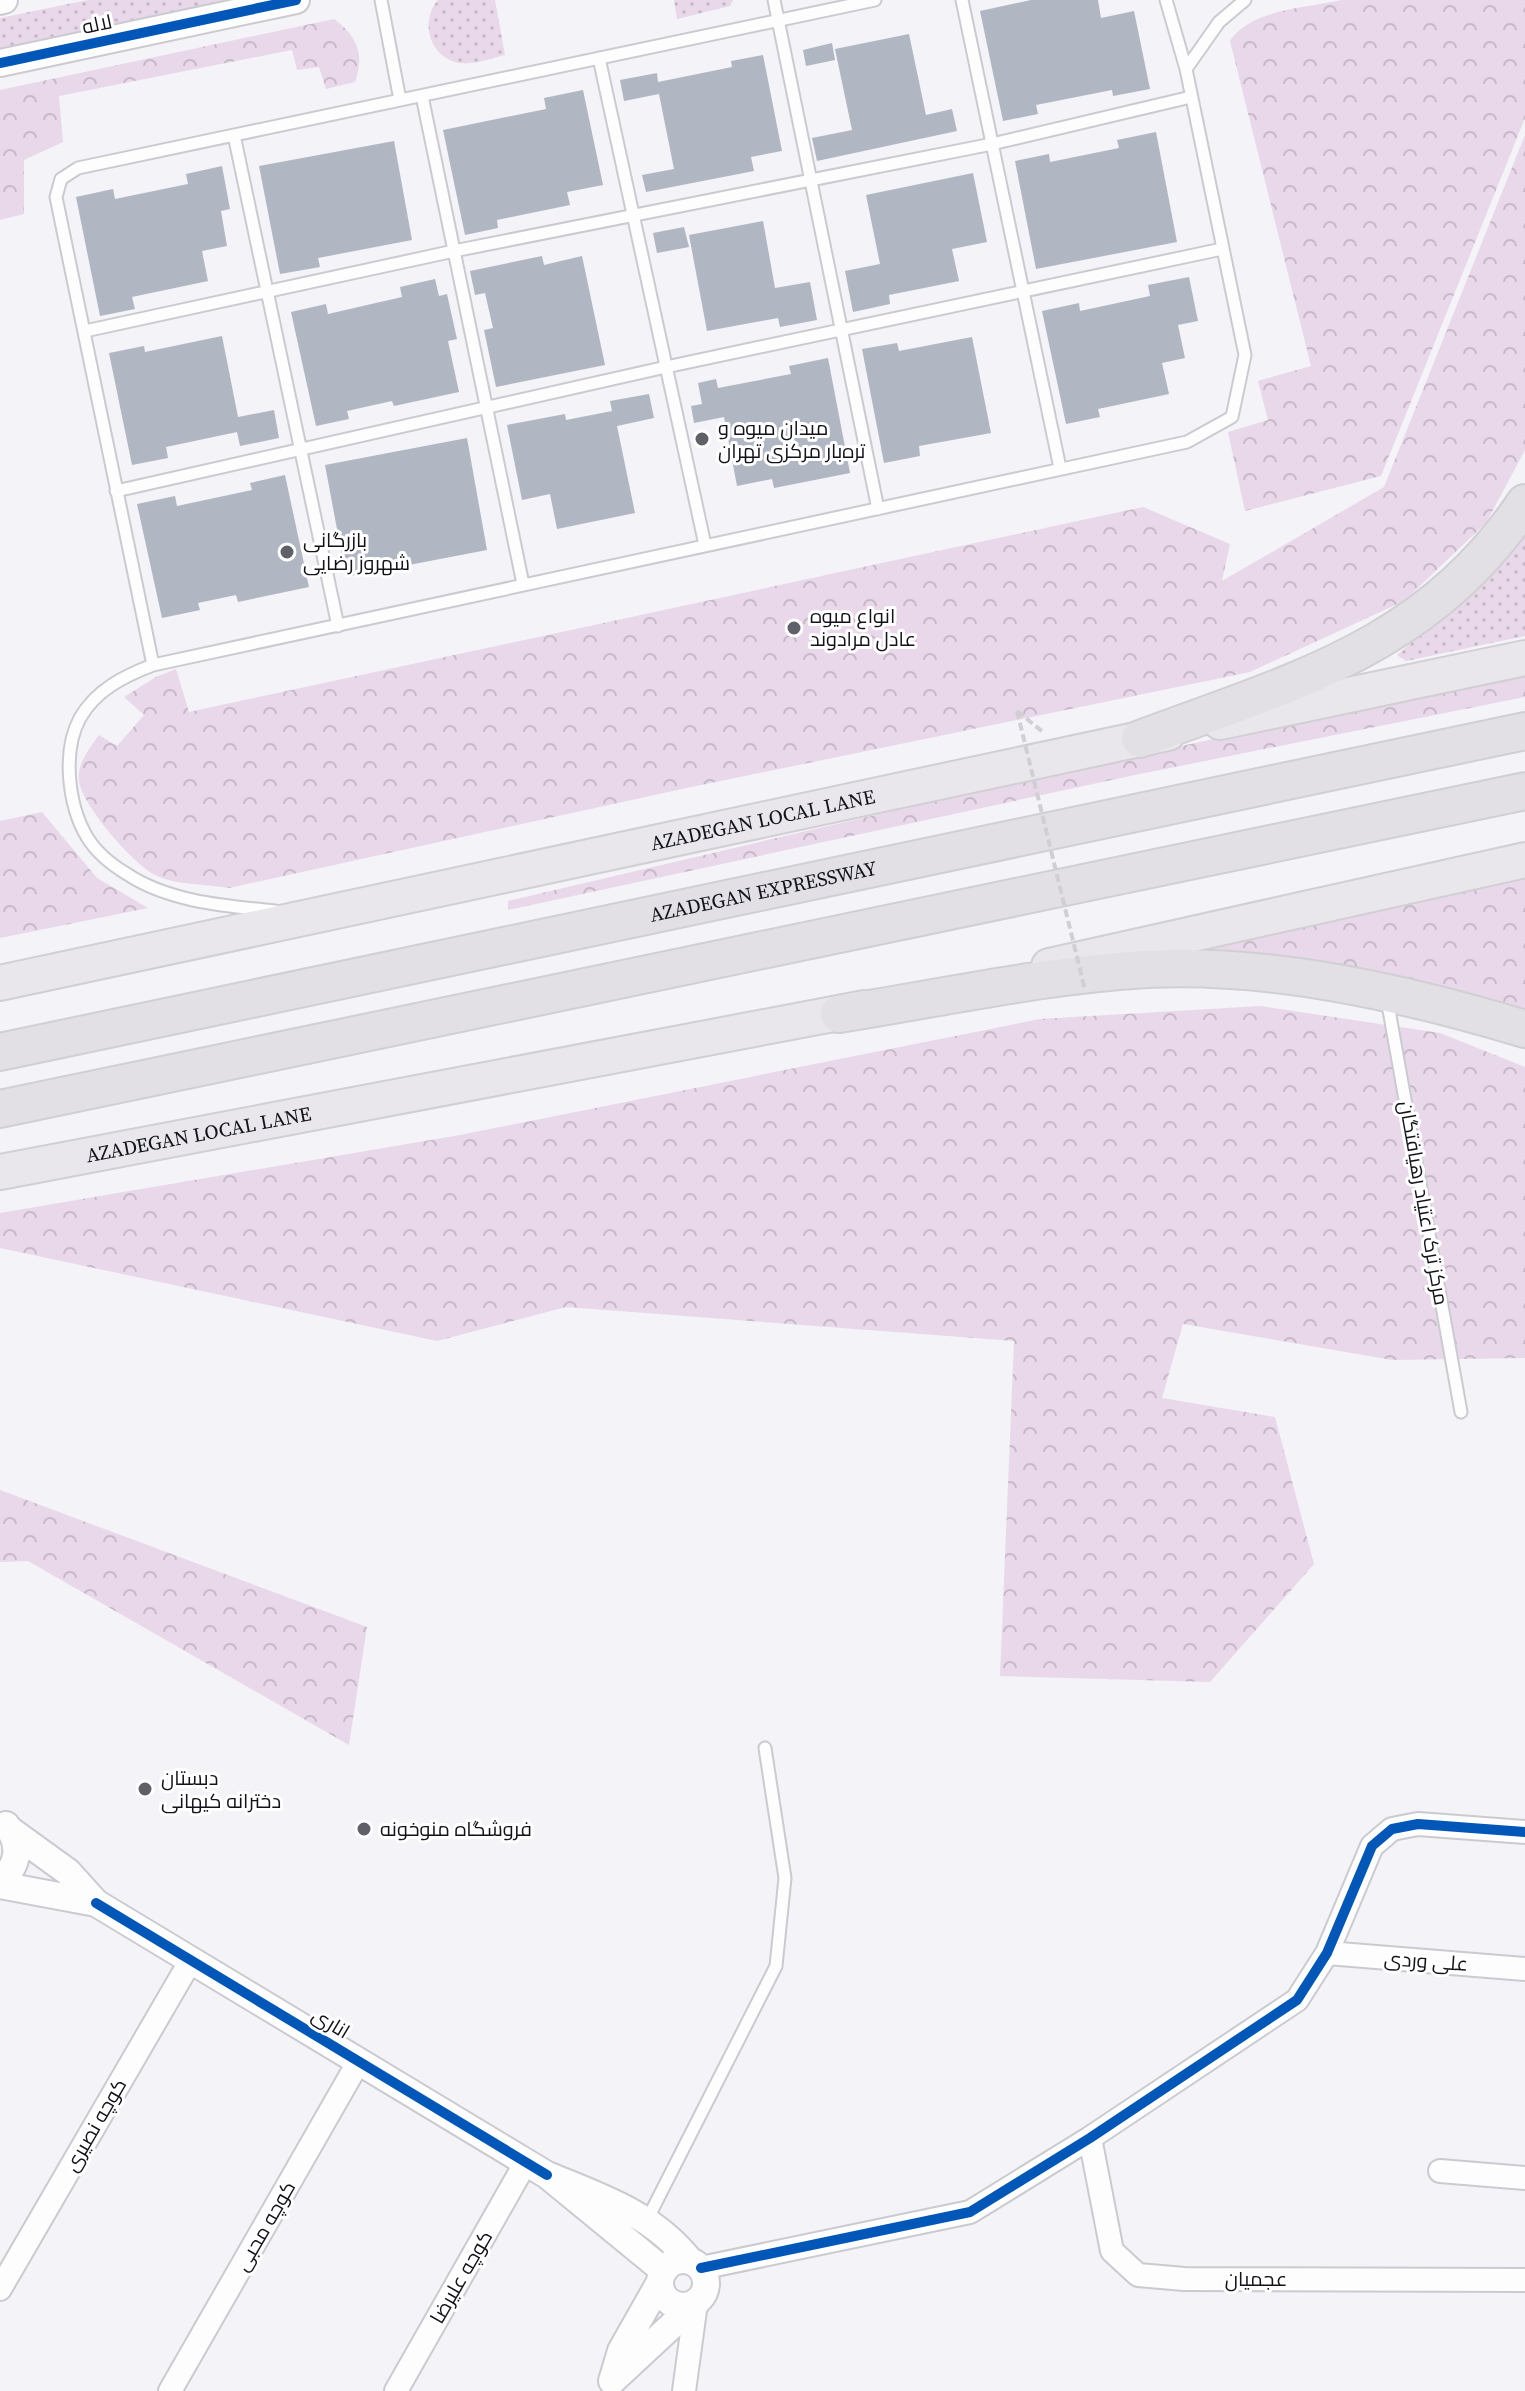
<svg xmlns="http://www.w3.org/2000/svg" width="1525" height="2391" viewBox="0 0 1525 2391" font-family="'Source Serif 4',Cairo,serif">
<defs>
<pattern id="grass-dots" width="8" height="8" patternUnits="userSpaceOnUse" patternTransform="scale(2)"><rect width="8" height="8" fill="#e9d8ea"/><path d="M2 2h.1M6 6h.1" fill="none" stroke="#c7b8c8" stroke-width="1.8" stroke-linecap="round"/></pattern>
<pattern id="forest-crowns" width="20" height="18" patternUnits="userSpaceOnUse" patternTransform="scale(2)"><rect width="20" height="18" fill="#e9d8ea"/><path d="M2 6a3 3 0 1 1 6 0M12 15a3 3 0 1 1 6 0" fill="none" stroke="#c7b8c8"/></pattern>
</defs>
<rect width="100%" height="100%" fill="#f3f3f8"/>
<path fill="url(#grass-dots)" d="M88 0H240L0 51V18Z
M438 0H495L505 55C492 58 474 65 461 63 430 59 419 22 438 0Z
M674 0H733L730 6 677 19Z
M1525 527V636L1406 661 1397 655 1494 573Z"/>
<path fill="url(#forest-crowns)" d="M1341 0H1525V118L1381 476 1245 511 1228 432 1268 420 1258 381 1311 366 1230 41C1251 9 1306 8 1341 0Z
M334 19C357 36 365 54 355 82L326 89 319 67 297 70 292 50 59 96 63 142 24 160V214L0 220V90Z
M1525 135V450L1486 523 1404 601 1250 672 682 789 229 888C208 884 174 885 155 875 133 864 80 803 79 780 77 763 90 748 99 735L117 746 144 715 124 697 156 677 176 669 189 712 1143 507 1230 544 1222 581 1384 487Z
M1525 672V697L1135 775 508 910V901C846 821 1184 743 1525 672Z
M42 812 97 878 148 908 0 938V821Z
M1525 878V1018L1273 960 1189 948Z
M1260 1006 1440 1033 1525 1067V1358L1392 1360 1183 1324 1162 1398 1275 1417 1314 1564 1210 1682 1000 1676 1014 1341 566 1307 437 1341 0 1248V1213L460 1135 1040 1019Z
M0 1490 367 1627 349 1745 28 1561 0 1562Z"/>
<path fill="#b0b6c2" d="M1031 0H1098L1101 18 1134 11 1150 89 1113 96 1112 90 1036 105 1038 114 1003 121 980 11Z
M909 34 926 115 952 109 957 131 817 161 812 138 852 130 835 49Z
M832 43 835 60 806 66 803 50Z
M763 55 782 151 751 157 754 171 646 192 642 175 674 169 659 94 624 101 620 80 657 73 658 82 732 67 731 61Z
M583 90 603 185 567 192 570 205 497 220 498 228 465 235 443 130 546 109 544 98Z
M1156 132 1177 242 1036 269 1015 161 1049 154 1050 162 1119 148 1117 140Z
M394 141 412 240 318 258 320 267 280 274 259 166Z
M222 166 230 209 221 211 227 246 202 251 208 281 132 297 135 309 100 316 76 197 113 189 115 199 188 184 186 174Z
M973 173 987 242 952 249 959 281 889 295 890 304 853 312 845 271 880 264 866 195Z
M763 221 775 288 810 282 817 320 780 327 778 318 707 331 689 235Z
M684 227 689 247 657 253 653 233Z
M542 256 544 265 582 256 605 365 496 387 484 330 493 328 485 293 475 295 470 271Z
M1189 277 1198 321 1178 325 1185 358 1162 363 1169 394 1098 409 1100 417 1066 424 1042 311 1079 303 1080 311 1150 296 1148 285Z
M435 279 439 296 447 294 457 339 448 341 459 392 394 406 392 401 347 411 349 419 316 426 291 312 326 304 328 314 402 297 400 287Z
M222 336 238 417 274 410 279 438 240 446 237 432 166 447 168 458 132 465 109 353 144 346 145 352Z
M972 337 991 433 919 446 920 456 884 463 862 349 897 343 899 351Z
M828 358 850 473 774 488 772 479 737 486 724 417 694 423 691 406 702 404 698 383 716 379 718 388 791 374 789 366Z
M649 394 654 418 617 426 635 513 557 529 550 494 522 500 507 425 565 414 566 420 612 411 610 401Z
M467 438 487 550 346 577 325 465Z
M285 475 309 587 238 602 236 595 198 603 200 610 162 618 137 504 175 496 177 506 252 490 250 483Z"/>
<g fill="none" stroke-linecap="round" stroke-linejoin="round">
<g stroke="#cacbd1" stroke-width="15">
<path id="service" d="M381 0 400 100
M774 0 878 509
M962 0 1060 468
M599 58 705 545
M1186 69 1219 22 1245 0
M422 96 523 584
M234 135 338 626
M85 331 454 251 992 144 1191 97
M116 491 666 367 1222 249
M153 665 56 197 61 179 78 168 875 0
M275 911C226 906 169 902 127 874 112 865 96 852 87 837 68 805 62 751 80 718 96 690 124 676 153 665L1187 442 1232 417 1245 355 1186 69 1166 0
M1387 999 1461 1412
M647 2220 776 1966 785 1878 765 1748"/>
</g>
<g stroke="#cacbd1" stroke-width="26">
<path id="minor" d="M1327 1953 1525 1969
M1090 2138 1112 2251 1138 2275 1184 2279 1525 2280
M1440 2171 1525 2178
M701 2268 970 2212 1090 2138 1297 2000 1327 1953 1372 1846 1392 1829 1418 1824 1525 1832
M0 2289 191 1960
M170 2391 359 2061
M396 2391 526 2162
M684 2391 696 2303"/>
</g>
<g stroke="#cacbd1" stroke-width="30">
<path id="tertiary" d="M0 1 4 0
M0 63 296 0
M0 1881C19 1866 22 1843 6 1825
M0 1885 96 1903 68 1872 10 1830
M96 1903 547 2175
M660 2283a23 23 0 1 1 46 0a23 23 0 1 1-46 0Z
M664 2271 547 2175C601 2197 653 2214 690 2261
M660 2282 621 2351 612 2381 696 2303"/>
</g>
<g stroke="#d0d0d3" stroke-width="38">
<g id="primary">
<path d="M1220 722 1525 658"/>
<path d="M1049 966 1525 860"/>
<path id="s1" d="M0 983 1168 733"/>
<path id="s2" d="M0 1172 865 1008"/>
</g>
</g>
<g stroke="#d0d0d3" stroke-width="40">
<g id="trunk">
<path d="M1140 739C1295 681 1427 648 1525 503"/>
<path d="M839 1014C941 998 1044 975 1147 969 1273 963 1405 993 1525 1029"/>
<path id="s3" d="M0 1052 1525 731"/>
<path d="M0 1109 1525 791"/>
</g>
</g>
<path stroke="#d0d0d3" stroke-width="4" stroke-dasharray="8 4" stroke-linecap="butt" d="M1017 711 1043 732"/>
<use href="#service" stroke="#fdfdfe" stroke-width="11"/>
<use href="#minor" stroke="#fdfdfe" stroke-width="22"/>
<use href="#tertiary" stroke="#fdfdfe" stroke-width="26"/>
<use href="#primary" stroke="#e9e7eb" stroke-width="34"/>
<use href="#trunk" stroke="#e2e0e5" stroke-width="36"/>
<path stroke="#d0d0d3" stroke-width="4" stroke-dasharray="8 4" stroke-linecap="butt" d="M1017 711 1085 990"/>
<g stroke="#fff" stroke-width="15">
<path id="cycleway" d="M0 63 296 0
M96 1903 547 2175
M701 2268 970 2212 1090 2138 1297 2000 1327 1953 1372 1846 1392 1829 1418 1824 1525 1832"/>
</g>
<use href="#cycleway" stroke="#0057b8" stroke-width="10"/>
</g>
<g fill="#606168" stroke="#fff" stroke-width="3">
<circle cx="702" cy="439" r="8"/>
<circle cx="287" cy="552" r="8"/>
<circle cx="794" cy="628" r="8"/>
<circle cx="145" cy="1789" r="8"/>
<circle cx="364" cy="1829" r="8"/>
</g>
<g text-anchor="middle" stroke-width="6" stroke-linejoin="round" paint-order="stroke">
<g font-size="20" fill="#11121a" stroke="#fff">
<text transform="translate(97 24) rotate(-12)" y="7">لاله</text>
<text dy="7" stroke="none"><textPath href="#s1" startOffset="780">AZADEGAN LOCAL LANE</textPath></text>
<text dy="7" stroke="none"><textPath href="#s3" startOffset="780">AZADEGAN EXPRESSWAY</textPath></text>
<text dy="7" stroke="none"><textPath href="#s2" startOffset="202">AZADEGAN LOCAL LANE</textPath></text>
<text transform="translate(1424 1203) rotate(80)" y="7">مرکز ترک اعتیاد رهیافتگان</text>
<text transform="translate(1426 1961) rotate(4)" y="7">علی وردی</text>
<text transform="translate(331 2023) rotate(31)" y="7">اناری</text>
<text transform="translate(95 2125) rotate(-60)" y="7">کوچه نصیری</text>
<text transform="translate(265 2226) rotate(-60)" y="7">کوچه محبی</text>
<text transform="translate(461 2277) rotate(-60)" y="7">کوچه علیرضا</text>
<text x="1256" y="2286">عجمیان</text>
</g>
<g font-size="20" fill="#11121a" stroke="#fff" text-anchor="start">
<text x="718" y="435">میدان میوه و<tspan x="718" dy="23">تره‌بار مرکزی تهران</tspan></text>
<text x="303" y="547">بازرگانی<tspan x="303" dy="23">شهروز رضایی</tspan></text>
<text x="810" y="623">انواع میوه<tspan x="810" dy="23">عادل مرادوند</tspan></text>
<text x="161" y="1785">دبستان<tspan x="161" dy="23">دخترانه کیهانی</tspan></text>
<text x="380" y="1836">فروشگاه منوخونه</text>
</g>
</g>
</svg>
